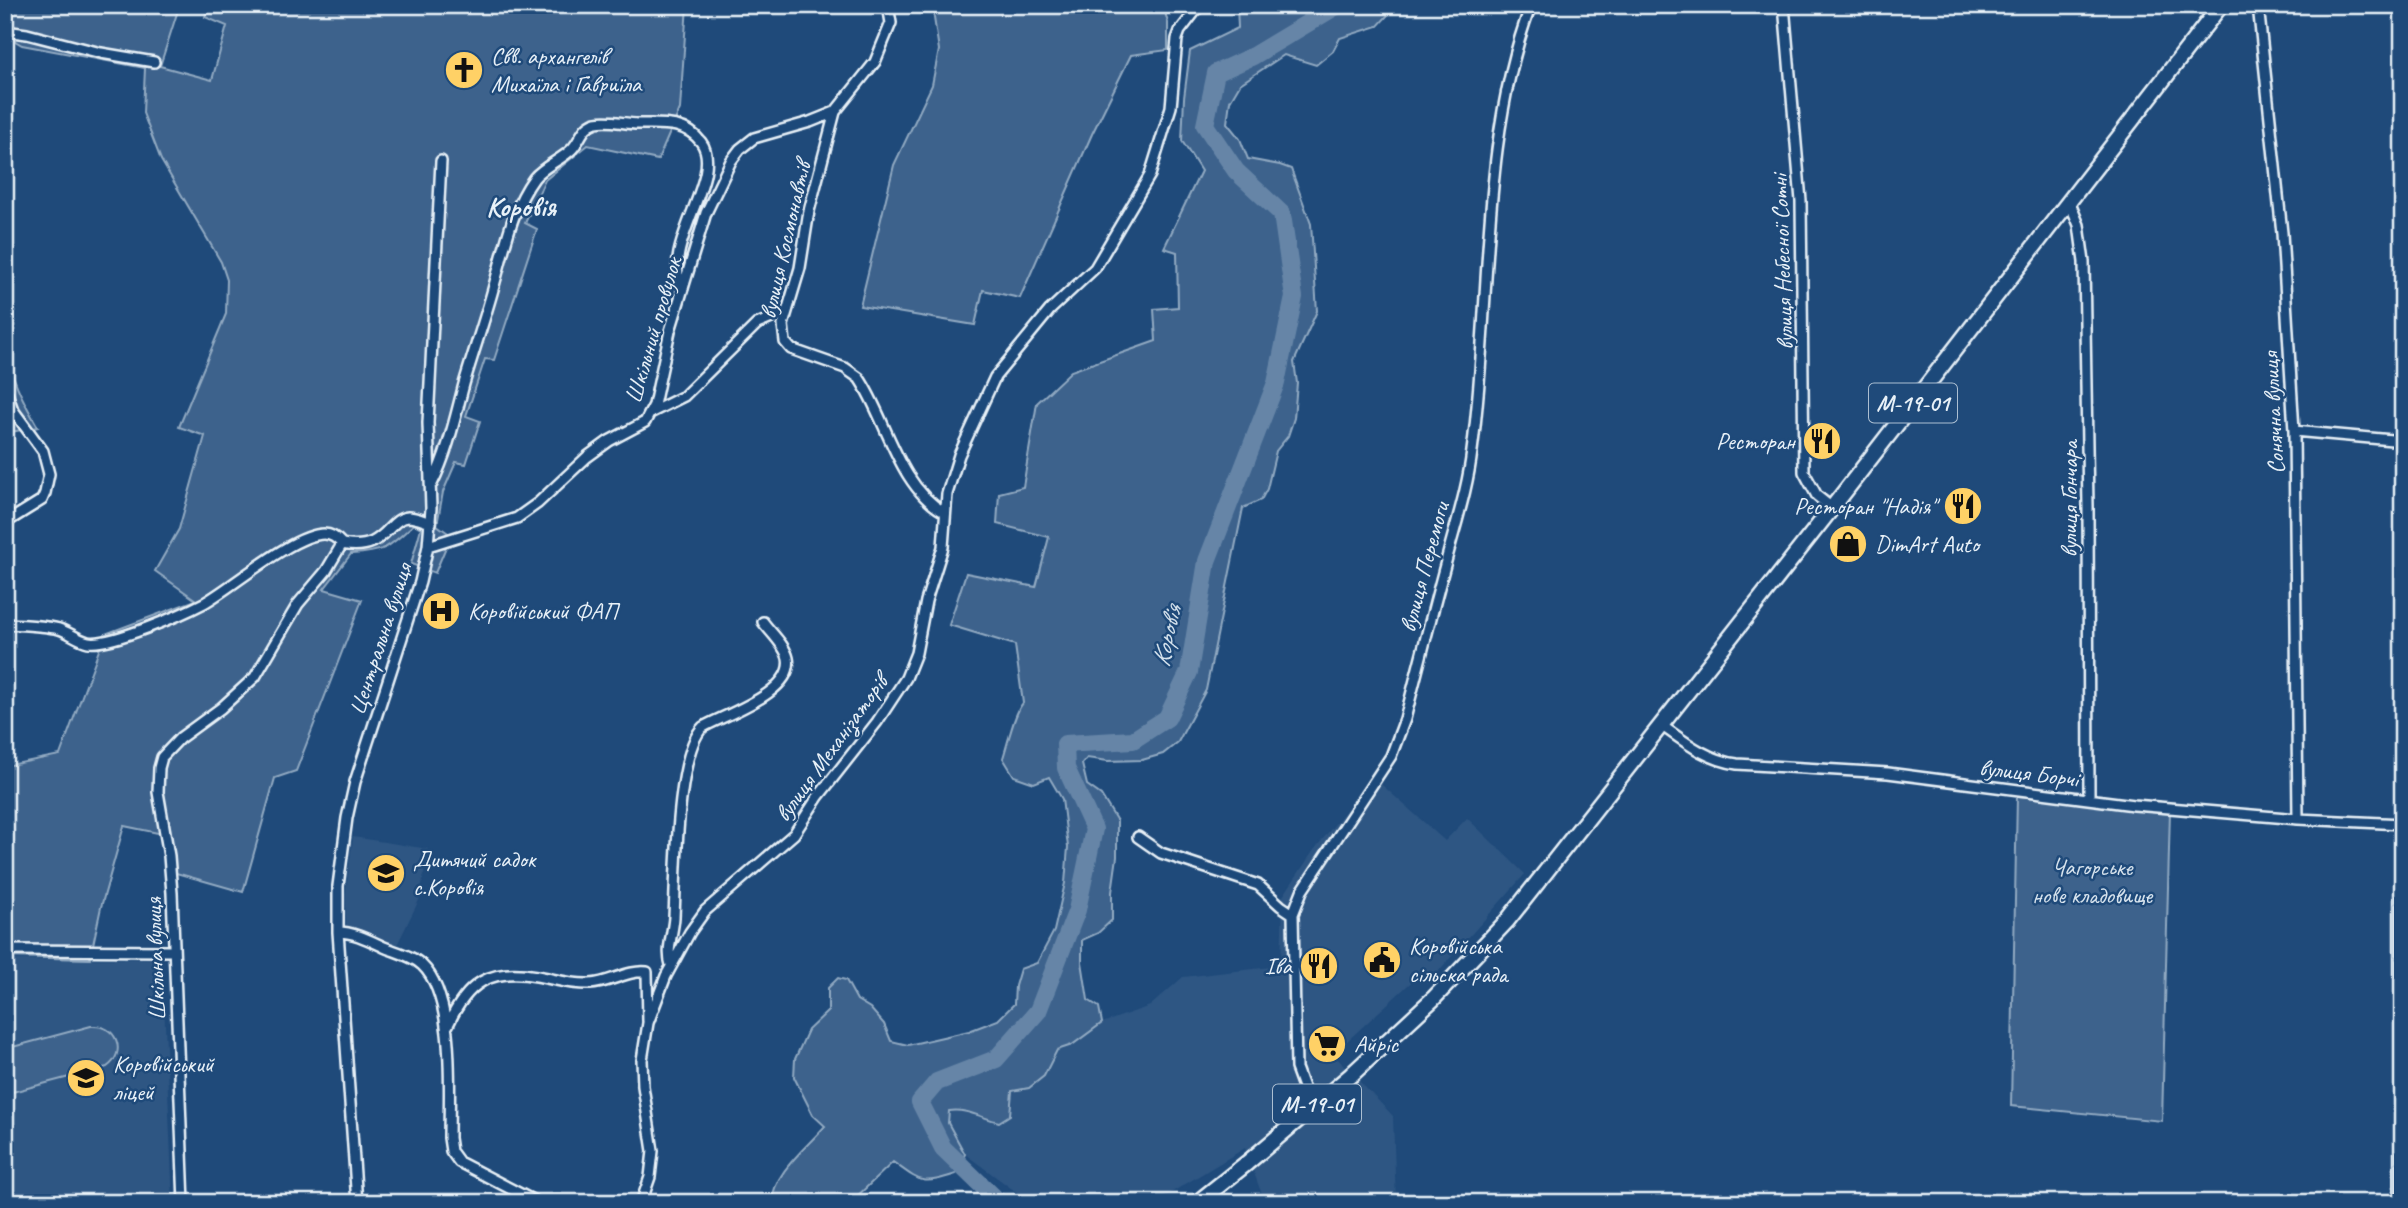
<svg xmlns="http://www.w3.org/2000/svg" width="2408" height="1208" viewBox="0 0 2408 1208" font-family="Caveat,sans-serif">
<rect width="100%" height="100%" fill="#1f4a7a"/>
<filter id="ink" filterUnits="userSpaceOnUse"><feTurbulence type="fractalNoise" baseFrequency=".0143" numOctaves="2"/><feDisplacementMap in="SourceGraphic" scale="14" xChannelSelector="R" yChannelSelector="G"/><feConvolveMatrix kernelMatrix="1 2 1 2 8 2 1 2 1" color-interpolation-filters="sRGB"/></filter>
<g filter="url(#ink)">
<path fill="#2e5683" d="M432 595 458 604 452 621 441 617 438 628 423 623Z
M1373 777 1445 841 1467 818 1525 874 1427 984 1419 975 1333 1054 1393 1116 1396 1203H1265L1245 1148 1154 1203H1031L965 1154 948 1123 949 1110 962 1108 979 1117 1010 1115 1012 1091 1029 1088 1044 1076 1057 1050 1072 1045 1102 1023 1150 1006 1183 977 1281 966 1283 896 1314 850Z
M353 837 428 849 420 898 397 945 346 926 345 896Z
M162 958 173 1203H5V960Z"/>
<path fill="#3c628c" stroke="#92aac2" stroke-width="2" d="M5 5 179 7 160 66 212 80 227 26 205 17 209 5H687L680 109 658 160 588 145 545 180 525 223 537 229 494 360 485 359 466 416 480 421 466 464 456 462 443 492 437 525 451 535 435 573 411 564 421 528 414 524C388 548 386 552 351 554L324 589 362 600 296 771 275 778 243 892 169 871 163 834 124 826 101 907 90 959 5 957V766L60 755 105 634 196 600 155 571 179 529 205 436 179 427 226 314 227 280 221 262 161 160 143 113 145 68 22 45 5 35Z
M932 5H1163L1168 23V50L1131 55 1092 134 1020 298 983 290 975 325 860 306 894 165 932 85 939 50Z
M1237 5H1397L1378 26 1340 38 1333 51 1316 65 1284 55 1240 84 1230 101 1227 123 1240 139 1248 159 1280 165 1291 169 1311 224 1317 311 1294 362 1297 383 1294 418 1288 436 1276 451 1267 489 1261 500 1243 508 1206 690 1178 742 1163 754 1142 760 1108 761 1087 758 1082 764 1087 785 1101 795 1117 821V857L1112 892V920L1098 933 1082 940V962L1088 1000 1099 1007 1102 1023 1072 1045 1057 1050 1044 1076 1029 1088 1012 1091 1010 1115 999 1122C982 1118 966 1108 949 1111L948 1123 965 1154 956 1174C921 1185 922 1183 893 1162L850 1203H772C772 1174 807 1147 825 1126L813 1115 794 1077 795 1059 808 1030 828 1011V988L838 978 846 980 857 1000 870 1008 884 1024 891 1041 908 1045 969 1031 998 1020 1014 1004 1015 986 1020 969 1037 963 1054 931 1065 883 1068 847 1062 799 1049 777 1034 783 1014 776 1003 758C1008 743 1014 713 1023 703L1015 645 949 625 966 573 1036 587 1049 537 997 524 999 493 1023 487 1037 403 1071 371 1156 341 1154 309 1178 307 1177 252 1164 248 1201 171 1182 141 1184 98 1190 51 1238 28Z
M5 343C9 374 23 401 38 427L5 433Z
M2017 796 2170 810 2162 1121 2011 1106Z
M91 1026C116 1024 128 1052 107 1067L5 1094V1049Z"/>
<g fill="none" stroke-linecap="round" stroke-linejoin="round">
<path stroke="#6685a7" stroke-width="18" d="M1000 1203 943 1148 920 1102 937 1082 996 1059 1038 1011 1077 910 1094 829 1066 768 1065 744 1133 740 1167 718 1189 672 1207 561 1276 383 1294 297 1282 214 1236 171 1205 125 1216 73 1253 56 1338 5"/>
<g stroke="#e8f1f8" stroke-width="14">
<path id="street" d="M888 5 891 23 875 62 835 112 809 211 800 268 783 325 785 342 791 349 845 368 859 378C886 417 898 486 944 512
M1784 5 1801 201 1804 472 1817 496 1832 508
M2258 5 2282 233 2294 431 2298 819
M5 31 27 34 101 53 154 62
M2069 201 2079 225 2084 262 2088 507 2089 799
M5 388 13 410 43 451 49 474 45 493 42 500 5 523
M652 412 684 396 757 324 786 312
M2294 431 2403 441
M432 484C448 452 455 418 464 384 474 350 486 316 495 282 505 247 512 208 534 178 544 166 561 160 572 149 581 140 582 126 596 122 609 119 625 124 638 124 662 124 685 121 701 142 726 175 658 249 683 289
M428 546 517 518 538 503 587 457 609 441 645 422 654 405 670 331 706 213 731 161 740 149 754 138 810 122 835 112
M5 624C23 625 42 625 59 629 69 632 78 640 88 642 110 646 183 614 204 603 233 587 293 534 324 534 332 534 337 538 342 544
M1661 725C1685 742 1707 760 1737 764L1888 773 2134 805 2298 819 2403 824
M1138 837 1161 853 1258 885 1281 906 1293 914
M338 932C354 932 369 940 384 947 396 952 413 956 422 965 456 997 449 1093 449 1138L451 1151 459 1162 538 1203
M5 950 173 951
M671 965C666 949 673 934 674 917 676 878 676 753 703 727 726 714 795 692 788 658 785 645 771 633 763 622
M448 1025C467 983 490 967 537 976 554 979 572 985 590 984 610 983 627 970 647 972L648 1021
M1311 1109 1296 1068 1293 914 1302 891 1391 756 1405 719C1419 664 1433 609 1448 554 1457 520 1468 486 1472 451 1492 306 1479 143 1531 5
M184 1203 172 893 169 856 158 792 159 768 162 757 180 738 221 708 255 677 298 604 326 571 342 544C386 553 387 518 408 517 415 517 424 521 431 523
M357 1203 338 932V886L347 818 355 782 420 582 428 546 431 508 428 423 441 161
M641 1203 650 1177 653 1151 643 1086 642 1060 648 1023 666 976 690 932 705 911 794 834 818 797 877 722 906 678 916 653 926 601 943 547 947 494 959 455 995 377 1050 310 1095 268 1150 175 1171 107 1177 39 1180 31 1200 5
M2402 1203V824"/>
</g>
<g stroke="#e8f1f8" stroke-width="19">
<path id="primary" d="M1197 1203 1247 1163 1351 1075 1433 999 1507 921 1832 508 2221 5"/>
</g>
<use href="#street" stroke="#1f4a7a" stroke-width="9"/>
<use href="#primary" stroke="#1f4a7a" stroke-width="14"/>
</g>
</g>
<defs>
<g id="church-disc" transform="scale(2.0125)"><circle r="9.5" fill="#ffd166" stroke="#1f4a7a"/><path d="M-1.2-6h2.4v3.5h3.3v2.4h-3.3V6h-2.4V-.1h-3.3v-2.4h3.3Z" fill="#111"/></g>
<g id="restaurant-disc" transform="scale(2.0125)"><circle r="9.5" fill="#ffd166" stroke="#1f4a7a"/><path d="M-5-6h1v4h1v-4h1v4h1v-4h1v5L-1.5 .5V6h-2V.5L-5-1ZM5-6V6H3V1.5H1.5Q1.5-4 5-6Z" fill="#111"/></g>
<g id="shop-disc" transform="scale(2.0125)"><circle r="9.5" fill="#ffd166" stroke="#1f4a7a"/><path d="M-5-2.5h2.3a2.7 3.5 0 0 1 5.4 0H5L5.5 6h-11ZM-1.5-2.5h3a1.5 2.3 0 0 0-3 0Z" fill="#111"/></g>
<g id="hospital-disc" transform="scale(2.0125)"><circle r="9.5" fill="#ffd166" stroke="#1f4a7a"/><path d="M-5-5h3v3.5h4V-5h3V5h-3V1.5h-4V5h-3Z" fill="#111"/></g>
<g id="school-disc" transform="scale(2.0125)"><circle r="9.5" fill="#ffd166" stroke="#1f4a7a"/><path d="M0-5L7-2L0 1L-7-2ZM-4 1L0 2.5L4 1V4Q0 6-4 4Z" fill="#111"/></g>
<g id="civic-disc" transform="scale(2.0125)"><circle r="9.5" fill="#ffd166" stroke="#1f4a7a"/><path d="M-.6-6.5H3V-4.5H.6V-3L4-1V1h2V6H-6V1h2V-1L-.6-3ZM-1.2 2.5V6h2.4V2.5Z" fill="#111"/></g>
<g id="supermarket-disc" transform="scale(2.0125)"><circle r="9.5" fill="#ffd166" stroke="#1f4a7a"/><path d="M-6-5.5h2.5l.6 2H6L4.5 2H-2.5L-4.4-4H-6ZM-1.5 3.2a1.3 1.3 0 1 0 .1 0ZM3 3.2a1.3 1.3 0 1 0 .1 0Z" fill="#111"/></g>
</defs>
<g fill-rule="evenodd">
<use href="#church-disc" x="464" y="70"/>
<use href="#restaurant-disc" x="1822" y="441"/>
<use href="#restaurant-disc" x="1963" y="506"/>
<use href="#shop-disc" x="1848" y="544"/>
<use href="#hospital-disc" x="441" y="611"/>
<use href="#school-disc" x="386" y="873"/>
<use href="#civic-disc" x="1382" y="960"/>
<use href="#restaurant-disc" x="1319" y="966"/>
<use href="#supermarket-disc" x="1327" y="1044"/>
<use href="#school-disc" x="86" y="1078"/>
</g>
<g text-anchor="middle" stroke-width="5" stroke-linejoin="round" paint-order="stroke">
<g fill="#1f4a7a" stroke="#acbfd2" stroke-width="2">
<rect x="1869" y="383.5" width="88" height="39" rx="5"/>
<rect x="1273" y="1084.5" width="88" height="39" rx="5"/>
</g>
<g font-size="23" font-weight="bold" fill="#e8f1f8">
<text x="1913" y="411">М-19-01</text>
<text x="1317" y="1112">М-19-01</text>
</g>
<g font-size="24" fill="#e8f1f8" stroke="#1f4a7a" text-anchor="start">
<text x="491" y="64">Свв. архангелів<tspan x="491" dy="28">Михаїла і Гавриїла</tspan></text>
<text x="1795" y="449" text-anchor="end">Ресторан</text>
<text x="1936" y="514" text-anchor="end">Ресторан "Надія"</text>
<text x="1875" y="552">DimArt Auto</text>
<text x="468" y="619">Коровійський ФАП</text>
<text x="413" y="867">Дитячий садок<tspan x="413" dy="28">с.Коровія</tspan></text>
<text x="1409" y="954">Коровійська<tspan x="1409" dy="28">сільска рада</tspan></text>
<text x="1292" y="974" text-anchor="end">Іва</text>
<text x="1354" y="1052">Айріс</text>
<text x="113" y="1072">Коровійський<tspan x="113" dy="28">ліцей</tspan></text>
</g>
<g font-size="24" fill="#e8f1f8" stroke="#1f4a7a">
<text transform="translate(785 240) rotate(-77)" y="8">вулиця Космонавтів</text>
<text transform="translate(1782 262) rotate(-92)" y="8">вулиця Небесної Сотні</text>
<text transform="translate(653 330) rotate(-74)" y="8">Шкільний провулок</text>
<text transform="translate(2273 413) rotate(-93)" y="8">Сонячна вулиця</text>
<text transform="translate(2069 499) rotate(-90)" y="8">вулиця Гончара</text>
<text transform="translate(1424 567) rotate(-75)" y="8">вулиця Перемоги</text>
<text transform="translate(380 639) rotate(-72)" y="8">Центральна вулиця</text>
<text transform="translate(831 748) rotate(-54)" y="8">вулиця Механізаторів</text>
<text transform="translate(2029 773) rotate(7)" y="8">вулиця Борчі</text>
<text transform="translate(155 959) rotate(-92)" y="8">Шкільна вулиця</text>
</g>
<g font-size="24" fill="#d7e3ed" stroke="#1f4a7a">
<text x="2092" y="875">Чагорське<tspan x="2092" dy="28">нове кладовище</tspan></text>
</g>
<g font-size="26" font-style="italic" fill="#d4e1ec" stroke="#1f4a7a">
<text transform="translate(1166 636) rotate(-78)" y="9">Коровія</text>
</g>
<g font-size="28" font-weight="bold" fill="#e8f1f8" stroke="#1f4a7a">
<text x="521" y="216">Коровія</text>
</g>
</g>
<rect width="2408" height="1208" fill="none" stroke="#1f4a7a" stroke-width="28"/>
<rect x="14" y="14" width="2380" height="1180" fill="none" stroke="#e8f1f8" stroke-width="2.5" filter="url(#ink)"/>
</svg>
